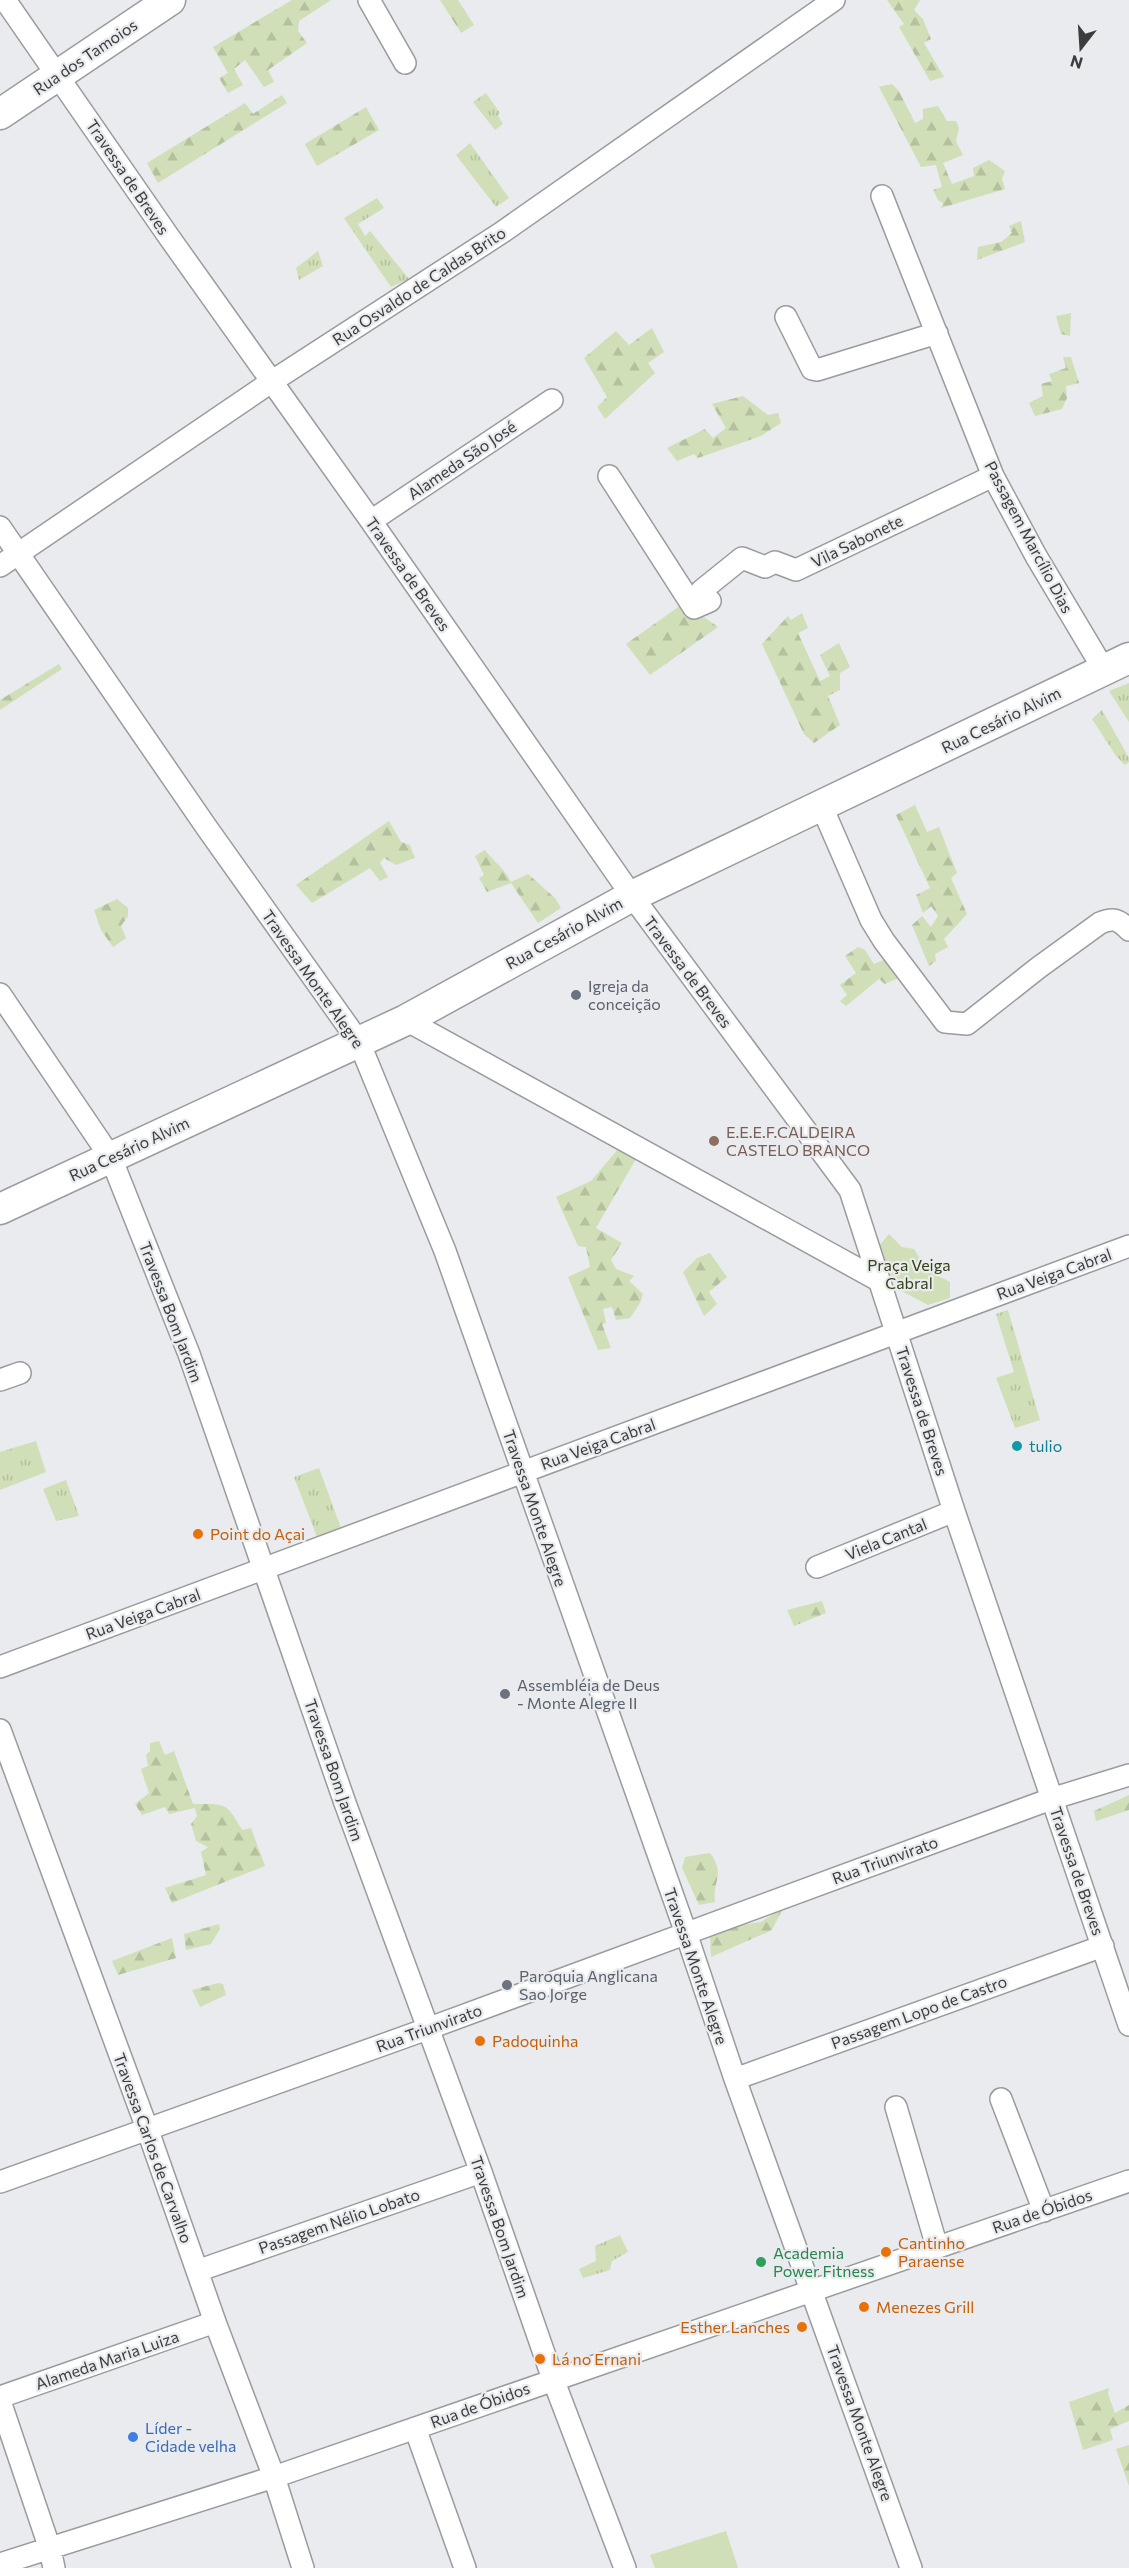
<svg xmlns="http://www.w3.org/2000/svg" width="1129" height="2568" viewBox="0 0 1129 2568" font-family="Commissioner,sans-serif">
<defs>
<pattern id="grass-tufts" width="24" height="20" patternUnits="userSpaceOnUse" patternTransform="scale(1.5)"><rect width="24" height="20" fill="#d0dfb7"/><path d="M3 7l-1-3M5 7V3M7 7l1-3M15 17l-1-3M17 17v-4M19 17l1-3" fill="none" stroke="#b4c09e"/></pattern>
<pattern id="forest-firs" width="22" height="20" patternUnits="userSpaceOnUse" patternTransform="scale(1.5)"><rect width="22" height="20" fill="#d0dfb7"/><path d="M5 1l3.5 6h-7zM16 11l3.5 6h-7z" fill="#b4c09e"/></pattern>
</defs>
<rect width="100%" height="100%" fill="#e9ebee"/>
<path fill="url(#grass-tufts)" d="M486 93 500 113 498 116 503 124 495 130 473 102Z
M470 143 509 198 496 207 456 155Z
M377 198 384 208 358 224 365 236 370 231 409 279 391 287 344 218Z
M318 251 323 266 299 280 296 268Z
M1129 683V722L1109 691Z
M1102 710 1129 758V762L1125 765 1116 756 1092 719Z
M1008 1310 1040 1420 1015 1428 996 1378 1014 1372 996 1314Z
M36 1441 46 1472 0 1490V1452Z
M319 1468 341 1528 317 1537 294 1477Z
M66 1480 79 1516 56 1521 43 1489Z
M620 2235 628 2252 612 2261 610 2270 583 2278 579 2269 596 2261 595 2246Z"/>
<path fill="url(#forest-firs)" d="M292 0H331L299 21 298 31 307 43 268 70 274 82 264 87 245 60 234 69 243 85 228 93 219 78 228 73 213 47Z
M440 0H458L474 25 461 33Z
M887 0H920L914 10 923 19 931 39 924 43 944 77 930 81 899 27 904 24Z
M892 84 899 91 915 123 923 119V109L938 106 947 121H956L959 128 956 141 963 155 943 163 952 184 974 176 973 168 989 160 1005 171 1002 179 1005 189 941 208 943 203 938 200 933 190 942 187 936 165 921 167 879 87Z
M282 95 287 103 158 183 147 163 245 103 253 114Z
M366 107 379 130 317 166 305 144Z
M1021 221 1025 242 977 260 978 247 1001 242 1012 233 1009 226Z
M1071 313 1070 336 1061 334 1056 316Z
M652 328 664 352 648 363 655 373 605 419 597 407 607 397 584 358 616 331 629 345Z
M1063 357H1071L1079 383 1066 386 1067 398 1062 409 1035 416 1029 403 1043 396 1041 384 1052 381 1049 374 1066 368Z
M743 396 768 415 778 413 781 423 761 436 698 458 694 454 677 461 667 448 705 429 713 438 726 428 712 404Z
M684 603 718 627 650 675 626 644Z
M802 613 808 628 798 633 820 681 830 676 820 655 839 643 850 667 840 673V690L828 696 840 725 814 743 804 734 762 644 788 616 791 620Z
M59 664 62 669 0 710V700Z
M915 805 927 832 939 827 957 873 951 878 967 914 944 939 948 947 935 954 936 961 929 966 912 925 922 916 931 927 938 916 931 906 923 913 916 895 930 888 896 815Z
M389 821 401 842 410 845 415 858 396 865 384 858 380 863 388 877 380 881 370 868 312 903 296 885Z
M485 850C494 862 505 869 511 882L528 874 555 898 561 908 538 923 511 883 487 892 479 878 484 875 475 856Z
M117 899 128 908V916L121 926 126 938 113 947 101 930 94 910Z
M858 947 865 950 874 964 890 957 900 977 885 984 879 979 846 1006 840 1001 847 995 840 985 856 973 845 956Z
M619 1148 636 1159 596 1228 622 1243 611 1260 616 1269 634 1276 629 1281 643 1294 640 1303 630 1318 616 1320 612 1307 603 1309 606 1323 602 1324 611 1348 598 1350 568 1277 590 1267 586 1247 578 1246 556 1197 591 1181Z
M710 1253 727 1277 709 1292 717 1304 704 1316 683 1272 697 1258Z
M822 1601 826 1613 794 1626 787 1610Z
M159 1741 165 1755 174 1751 193 1804C225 1804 226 1801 242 1830L251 1828 265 1866 172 1903 165 1888 206 1875 201 1852 208 1847 196 1841 191 1824 197 1816 195 1808 169 1814 165 1807 142 1815 135 1804 149 1793 141 1769 148 1766 146 1755 150 1751V1743Z
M1129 1795V1810L1096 1821 1094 1811Z
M710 1853C726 1875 712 1881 715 1902L699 1905 682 1868 685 1857Z
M783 1908 772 1930 711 1957 710 1936 734 1926 761 1922Z
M219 1924 220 1929 211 1944 186 1950 184 1934Z
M172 1938 176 1958 118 1975 112 1961Z
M218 1983 223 1984 226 1995 200 2007 192 1990Z
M1109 2388 1108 2394 1115 2413 1129 2405V2421L1110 2429 1113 2440 1083 2450 1069 2402Z
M1129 2445V2486L1116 2449Z"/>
<path fill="#d0dfb7" d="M889 1234 902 1247 914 1249 927 1270 950 1282V1298L928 1305 898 1289 878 1247Z
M726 2531 738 2568H655L650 2555Z"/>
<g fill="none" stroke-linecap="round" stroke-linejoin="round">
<g stroke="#999b9e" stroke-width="24">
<path id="street" d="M5 0 169 237 371 521 632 896 850 1190 954 1511 1129 2025
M369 0 405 63
M882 196 993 476 1036 556 1104 670
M786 317 812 369 817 370 937 333
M609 476 694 608 710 601 701 591 742 558 765 567 775 562 796 570 993 476
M371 521 552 400
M0 527 207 828 359 1042 445 1251 686 1933 735 2079 911 2568
M0 566 271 382 501 233 834 0
M822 807 871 920 884 941 945 1022 967 1024 1038 968 1100 923C1114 917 1119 920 1129 930
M0 994 111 1158 189 1354 345 1803 481 2172 553 2379 625 2568
M406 1020 878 1280
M0 1380 20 1373
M817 1567 954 1511
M0 1667 1129 1246
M0 1730 148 2131 215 2322 274 2477 303 2568
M735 2079 1103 1946
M1001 2099 1044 2211
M896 2107 937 2247
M0 2182 427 2029 1051 1799 1129 1775
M197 2271 481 2172
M0 2397 215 2322
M0 2401 50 2549 54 2568
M415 2428 465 2568
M0 2564 274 2477 1129 2181"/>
</g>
<g stroke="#999b9e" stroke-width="33">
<path id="secondary" d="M0 114 170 0
M0 1209 406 1020 632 896 1129 658"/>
</g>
<use href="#street" stroke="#fff" stroke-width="21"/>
<use href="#secondary" stroke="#fff" stroke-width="30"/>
</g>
<g fill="#6b7280" stroke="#e9ebee" stroke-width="2">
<circle cx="576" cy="995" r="6"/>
<circle cx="505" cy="1694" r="6"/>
<circle cx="507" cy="1985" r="6"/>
</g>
<circle fill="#8d6e63" stroke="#e9ebee" stroke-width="2" cx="714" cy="1141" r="6"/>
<circle fill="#0f9aa8" stroke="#e9ebee" stroke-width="2" cx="1017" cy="1446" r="6"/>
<g fill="#e8710a" stroke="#e9ebee" stroke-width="2">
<circle cx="198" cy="1534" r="6"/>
<circle cx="480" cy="2041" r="6"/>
<circle cx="886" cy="2252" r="6"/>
<circle cx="864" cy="2307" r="6"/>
<circle cx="802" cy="2327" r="6"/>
<circle cx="540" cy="2359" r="6"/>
</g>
<circle fill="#2e9e5b" stroke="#e9ebee" stroke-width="2" cx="761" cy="2262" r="6"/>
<circle fill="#3f7fe0" stroke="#e9ebee" stroke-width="2" cx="133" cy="2437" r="6"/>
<g text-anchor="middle" stroke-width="4.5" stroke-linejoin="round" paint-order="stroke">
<g font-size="16" fill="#3c3d3e" stroke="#e9ebee">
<text transform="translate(85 57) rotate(-34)" y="6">Rua dos Tamoios</text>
<text transform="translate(128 177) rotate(56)" y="6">Travessa de Breves</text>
<text transform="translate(419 286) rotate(-33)" y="6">Rua Osvaldo de Caldas Brito</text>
<text transform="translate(462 460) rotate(-34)" y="6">Alameda São José</text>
<text transform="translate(1029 537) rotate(62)" y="6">Passagem Marcílio Dias</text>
<text transform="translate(857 541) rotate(-26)" y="6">Vila Sabonete</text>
<text transform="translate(408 574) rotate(55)" y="6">Travessa de Breves</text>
<text transform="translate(1001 720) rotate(-26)" y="6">Rua Cesário Alvim</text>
<text transform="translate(564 933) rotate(-29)" y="6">Rua Cesário Alvim</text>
<text transform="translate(688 972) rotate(53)" y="6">Travessa de Breves</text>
<text transform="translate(313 979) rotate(55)" y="6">Travessa Monte Alegre</text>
<text transform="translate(129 1149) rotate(-25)" y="6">Rua Cesário Alvim</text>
<text transform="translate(1054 1274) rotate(-20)" y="6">Rua Veiga Cabral</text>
<text transform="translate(171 1312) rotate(69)" y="6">Travessa Bom Jardim</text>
<text transform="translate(922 1411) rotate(72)" y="6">Travessa de Breves</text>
<text transform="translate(598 1444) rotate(-20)" y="6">Rua Veiga Cabral</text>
<text transform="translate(535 1508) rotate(71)" y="6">Travessa Monte Alegre</text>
<text transform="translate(886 1539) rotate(-22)" y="6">Viela Cantal</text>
<text transform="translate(143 1614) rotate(-20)" y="6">Rua Veiga Cabral</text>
<text transform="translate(334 1770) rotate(71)" y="6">Travessa Bom Jardim</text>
<text transform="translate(885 1860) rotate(-20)" y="6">Rua Triunvirato</text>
<text transform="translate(1077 1871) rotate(71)" y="6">Travessa de Breves</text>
<text transform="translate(696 1966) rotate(71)" y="6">Travessa Monte Alegre</text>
<text transform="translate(919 2012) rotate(-20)" y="6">Passagem Lopo de Castro</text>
<text transform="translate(429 2028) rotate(-20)" y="6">Rua Triunvirato</text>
<text transform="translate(153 2148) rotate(70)" y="6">Travessa Carlos de Carvalho</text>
<text transform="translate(1042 2211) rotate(-19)" y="6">Rua de Óbidos</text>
<text transform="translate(339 2221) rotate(-19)" y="6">Passagem Nélio Lobato</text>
<text transform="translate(500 2227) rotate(71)" y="6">Travessa Bom Jardim</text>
<text transform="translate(107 2360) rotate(-19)" y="6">Alameda Maria Luiza</text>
<text transform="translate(480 2405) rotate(-20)" y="6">Rua de Óbidos</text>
<text transform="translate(860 2423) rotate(70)" y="6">Travessa Monte Alegre</text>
</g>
<g font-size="16" fill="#5b616d" stroke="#e9ebee" text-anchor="start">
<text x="588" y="992">Igreja da<tspan x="588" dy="18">conceição</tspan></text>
<text x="517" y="1691">Assembléia de Deus<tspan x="517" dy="18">- Monte Alegre II</tspan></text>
<text x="519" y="1982">Paroquia Anglicana<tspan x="519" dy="18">Sao Jorge</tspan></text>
</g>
<g font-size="16" fill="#785e54" stroke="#e9ebee" text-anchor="start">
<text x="726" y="1138">E.E.E.F.CALDEIRA<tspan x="726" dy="18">CASTELO BRANCO</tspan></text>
</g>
<g font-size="16" fill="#334014" stroke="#e9ebee">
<text x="909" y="1271">Praça Veiga<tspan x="909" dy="18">Cabral</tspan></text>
</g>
<g font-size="16" fill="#0d838f" stroke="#e9ebee" text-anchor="start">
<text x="1029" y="1452">tulio</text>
</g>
<g font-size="16" fill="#c56008" stroke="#e9ebee" text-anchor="start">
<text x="210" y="1540">Point do Açai</text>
<text x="492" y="2047">Padoquinha</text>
<text x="898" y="2249">Cantinho<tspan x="898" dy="18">Paraense</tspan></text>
<text x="876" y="2313">Menezes Grill</text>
<text x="790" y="2333" text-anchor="end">Esther Lanches</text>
<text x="552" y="2365">Lá no Ernani</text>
</g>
<g font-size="16" fill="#27864d" stroke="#e9ebee" text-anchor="start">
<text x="773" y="2259">Academia<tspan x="773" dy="18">Power Fitness</tspan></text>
</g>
<g font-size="16" fill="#366cbe" stroke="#e9ebee" text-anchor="start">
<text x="145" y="2434">Líder -<tspan x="145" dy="18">Cidade velha</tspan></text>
</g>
</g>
<g transform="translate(1081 48) rotate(197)" stroke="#e9ebee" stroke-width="4.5" paint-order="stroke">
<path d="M0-4.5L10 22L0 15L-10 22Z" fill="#3c3d3e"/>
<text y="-9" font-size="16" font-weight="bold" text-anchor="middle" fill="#3c3d3e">N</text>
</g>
</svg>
